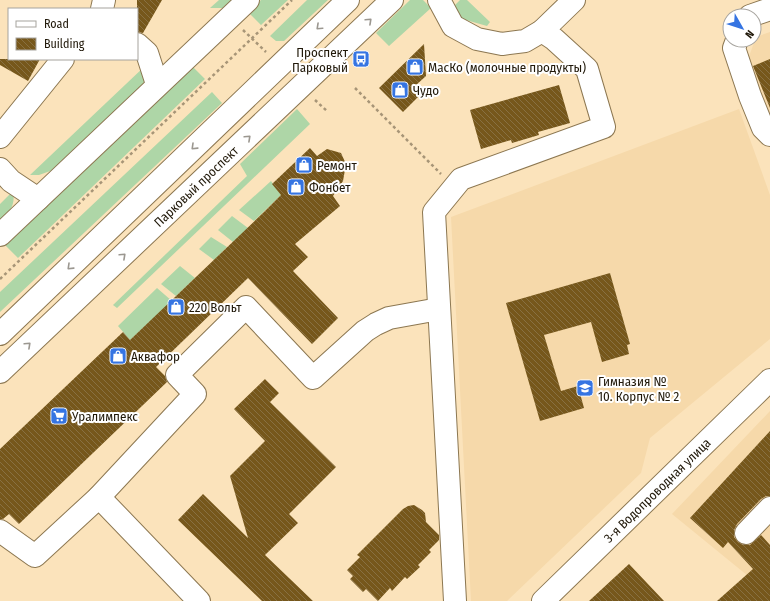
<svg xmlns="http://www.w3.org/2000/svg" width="770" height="601" viewBox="0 0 770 601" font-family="'Fira Sans Condensed',sans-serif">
<defs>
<pattern id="building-back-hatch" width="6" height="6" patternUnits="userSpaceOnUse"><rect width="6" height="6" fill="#76571b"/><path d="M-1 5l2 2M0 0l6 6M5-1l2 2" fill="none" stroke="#887042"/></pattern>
</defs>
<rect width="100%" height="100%" fill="#fbe3bb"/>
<path fill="#f6d9aa" d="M770 32V117L747 62 756 37Z
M739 109 770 195V339L650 438 641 473 507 601H471L451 217Z
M770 411V594L672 514Z"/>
<path fill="#aed6a7" d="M219 0H234L225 8H210Z
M261 0H288L261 25 248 12Z
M307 0H328L284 41H276L270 36Z
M410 0H423L431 8 389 46 376 33Z
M460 0H467L490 22 487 26 452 16 450 10Z
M145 66V79L143 85 53 170 39 175H30Z
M192 66 205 79 18 258 5 245Z
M212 92 222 103 0 312V292Z
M297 109 310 124 117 308 113 305 247 176 240 164Z
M271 181 281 195 254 221 239 210Z
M13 191C16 205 9 213 0 223V204Z
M232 216 248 228 233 242 218 230Z
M211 237 227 247 214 260 199 249Z
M180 266 195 278 176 296 161 284Z
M157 288 172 301 130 340 118 326Z"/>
<path fill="url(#building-back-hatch)" d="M137 0H162L143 33 137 32Z
M424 44 426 76 415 86 422 93 403 112 379 88Z
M0 59H40L28 81 0 65Z
M770 59V108L753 66Z
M559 85 570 123 538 132 539 135 512 143 511 140 481 149 470 110Z
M310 148 317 156 327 149 341 153 346 164 343 181 333 196 340 206 295 244 308 257 293 271 338 318 312 344 248 278 156 367 165 376 167 382 19 524 9 514 3 519H0V449L123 332 130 340 264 212 281 195 272 184Z
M610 273 630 344 627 345 629 354 602 362 591 322 544 335 561 391 578 386 584 408 540 421 506 303Z
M265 379 279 393 270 402 336 467 289 514 298 523 265 555 313 601H262L178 520 203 494 248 538 230 476 265 441 234 409Z
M770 431V496H766L761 499 737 524 734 530V537L738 542 743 545H750L761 535 770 545V601H717L753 569 728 542 723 548 690 518Z
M414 505 422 510 425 513 426 522 439 535V540L429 550 431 552 418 565 420 567 407 579 405 577 392 591 390 588 378 601 366 589 363 592 350 579 353 576 347 570 360 557 357 555 403 509 408 506Z
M629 564 664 601H589Z"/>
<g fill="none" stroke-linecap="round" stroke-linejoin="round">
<g stroke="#8c7751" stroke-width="24">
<g id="minor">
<path d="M439 0 453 26 477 39 502 44 525 41 542 31 574 0"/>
<path d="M102 9 104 0"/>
<path d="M750 16 770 9"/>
<path d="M737 40 734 48 750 96 763 128 770 135"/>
<path d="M137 44 147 53 157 84"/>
<path d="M0 137 63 59"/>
<path d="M0 169 11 181 38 199"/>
<path d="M0 235 248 0"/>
<path d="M99 497 195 394 177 375 246 307 313 378 365 331 376 324 389 318 439 309"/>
<path d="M0 531 35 556 99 497 199 601"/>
<path d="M746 533 770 508"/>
<path d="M455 601 434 212 461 179 604 127 587 69 554 39 542 31"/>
<path id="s1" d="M543 601 770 380"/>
</g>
</g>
<g stroke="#8c7751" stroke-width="24">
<g id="major">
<path d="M0 334 348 0"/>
<path id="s2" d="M0 372 392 0"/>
</g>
</g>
<path stroke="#a79577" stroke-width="2.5" stroke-dasharray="3 3" stroke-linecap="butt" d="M243 30 266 52
M355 88 441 174
M315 100 328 112
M0 279 292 0"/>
<use href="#minor" stroke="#fff" stroke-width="22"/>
<use href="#major" stroke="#fff" stroke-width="22"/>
</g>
<defs><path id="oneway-chevron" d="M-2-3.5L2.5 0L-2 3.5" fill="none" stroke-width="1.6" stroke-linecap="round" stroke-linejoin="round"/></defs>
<g stroke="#9b9790">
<use href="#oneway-chevron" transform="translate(369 21) rotate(-43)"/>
<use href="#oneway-chevron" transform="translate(319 27) rotate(137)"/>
<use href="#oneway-chevron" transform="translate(248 138) rotate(-43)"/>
<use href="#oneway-chevron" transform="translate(194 147) rotate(136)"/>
<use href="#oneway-chevron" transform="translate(123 256) rotate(-43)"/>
<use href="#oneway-chevron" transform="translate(70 267) rotate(136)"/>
<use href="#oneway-chevron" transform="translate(28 345) rotate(-43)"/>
</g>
<defs>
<g id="bus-square" transform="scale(0.9)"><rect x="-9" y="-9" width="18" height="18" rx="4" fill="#3574e2" stroke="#fff"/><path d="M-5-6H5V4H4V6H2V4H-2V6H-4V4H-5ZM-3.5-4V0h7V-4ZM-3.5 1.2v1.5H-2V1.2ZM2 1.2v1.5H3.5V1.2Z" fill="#fff"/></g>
<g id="shop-square" transform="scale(0.9)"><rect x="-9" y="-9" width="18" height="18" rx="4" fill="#3574e2" stroke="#fff"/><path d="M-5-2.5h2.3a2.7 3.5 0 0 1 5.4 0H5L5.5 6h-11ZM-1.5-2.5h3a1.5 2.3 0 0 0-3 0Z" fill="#fff"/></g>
<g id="school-square" transform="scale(0.9)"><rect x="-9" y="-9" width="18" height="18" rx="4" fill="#3574e2" stroke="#fff"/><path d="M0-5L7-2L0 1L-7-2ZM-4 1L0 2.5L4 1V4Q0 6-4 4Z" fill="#fff"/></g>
<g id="supermarket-square" transform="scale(0.9)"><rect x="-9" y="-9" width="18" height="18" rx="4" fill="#3574e2" stroke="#fff"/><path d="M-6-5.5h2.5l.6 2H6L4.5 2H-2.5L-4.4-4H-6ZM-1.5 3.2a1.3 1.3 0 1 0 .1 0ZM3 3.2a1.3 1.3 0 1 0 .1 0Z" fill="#fff"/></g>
</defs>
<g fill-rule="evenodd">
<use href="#bus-square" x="361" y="59"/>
<use href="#shop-square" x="415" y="67"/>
<use href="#shop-square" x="400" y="90"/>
<use href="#shop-square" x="304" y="165"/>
<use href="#shop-square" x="296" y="187"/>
<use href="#shop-square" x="176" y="307"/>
<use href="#shop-square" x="118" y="356"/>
<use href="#school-square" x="585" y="388"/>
<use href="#supermarket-square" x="59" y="416"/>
</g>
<g text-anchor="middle" stroke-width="4" stroke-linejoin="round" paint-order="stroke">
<g font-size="13" fill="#201809" stroke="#fff" text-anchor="start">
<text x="348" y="57" text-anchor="end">Проспект<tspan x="348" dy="15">Парковый</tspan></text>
<text x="428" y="72">МасКо (молочные продукты)</text>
<text x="413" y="95">Чудо</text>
<text x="317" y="170">Ремонт</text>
<text x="309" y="192">Фонбет</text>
<text x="189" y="312">220 Вольт</text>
<text x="131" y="361">Аквафор</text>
<text x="598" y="386">Гимназия №<tspan x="598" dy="15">10. Корпус № 2</tspan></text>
<text x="72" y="421">Уралимпекс</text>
</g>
<g font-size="13" fill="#201809" stroke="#fff">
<text dy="5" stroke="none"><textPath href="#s2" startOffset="270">Парковый проспект</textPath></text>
<text dy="5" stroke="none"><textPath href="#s1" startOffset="159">3-я Водопроводная улица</textPath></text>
</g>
</g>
<rect x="8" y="8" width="130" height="52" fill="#ffffff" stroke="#a6a39d"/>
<rect x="16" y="21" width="20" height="6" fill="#ffffff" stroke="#a6a39d"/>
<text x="44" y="28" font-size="12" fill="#201809">Road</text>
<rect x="16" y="38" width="20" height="12" fill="url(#building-back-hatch)" stroke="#a6a39d"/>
<text x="44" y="48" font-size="12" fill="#201809">Building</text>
<g transform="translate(742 28) rotate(129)"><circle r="19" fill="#ffffff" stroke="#a6a39d"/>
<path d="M0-3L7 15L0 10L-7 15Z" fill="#3574e2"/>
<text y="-6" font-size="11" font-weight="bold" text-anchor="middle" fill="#201809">N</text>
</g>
</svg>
